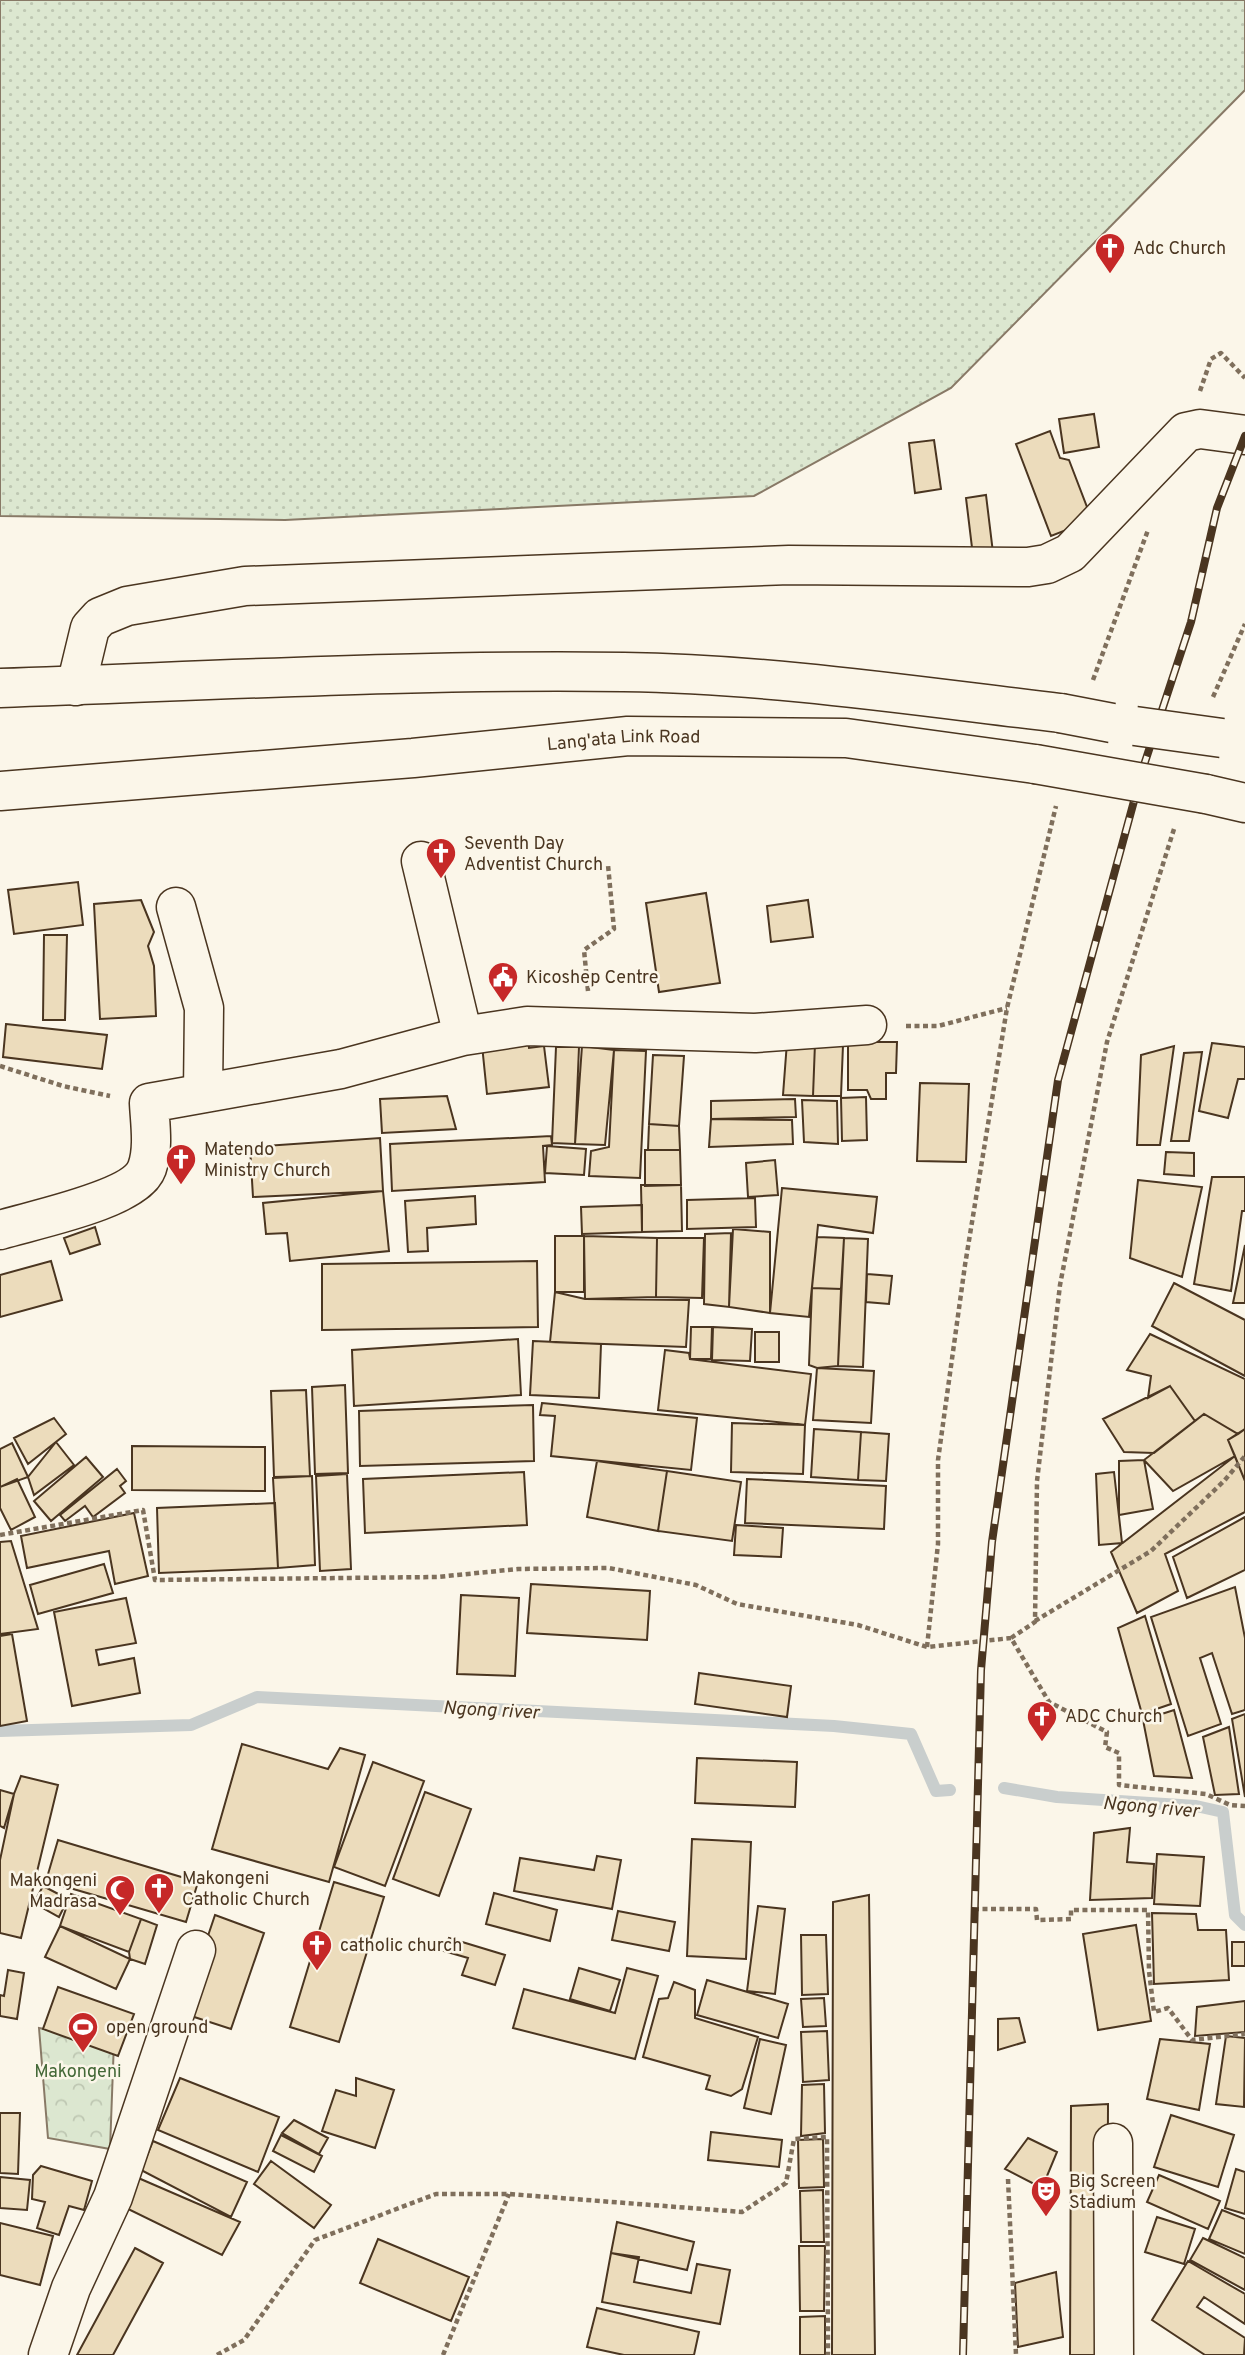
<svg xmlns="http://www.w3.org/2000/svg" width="1245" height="2355" viewBox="0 0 1245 2355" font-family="Overpass,sans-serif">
<defs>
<pattern id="grass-dots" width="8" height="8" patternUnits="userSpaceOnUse" patternTransform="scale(1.75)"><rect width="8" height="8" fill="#dce7d0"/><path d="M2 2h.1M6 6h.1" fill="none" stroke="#bec7b2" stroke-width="1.8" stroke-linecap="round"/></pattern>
<pattern id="park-crowns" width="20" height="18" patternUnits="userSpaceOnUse" patternTransform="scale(1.75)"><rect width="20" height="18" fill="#dce7d0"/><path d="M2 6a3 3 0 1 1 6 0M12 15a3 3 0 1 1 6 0" fill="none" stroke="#bec7b2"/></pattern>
</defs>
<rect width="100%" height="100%" fill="#fbf6e9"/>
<path fill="url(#grass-dots)" stroke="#887966" stroke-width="2" d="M0 0H1245V90L951 388 754 496 285 520 0 516Z"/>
<path fill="url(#park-crowns)" stroke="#887966" stroke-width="2" d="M39 2028 114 2041 110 2149 48 2138Z"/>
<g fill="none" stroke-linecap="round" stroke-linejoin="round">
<path stroke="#c9cecd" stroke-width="12" d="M0 1731 191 1725 257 1697 834 1726 911 1734 936 1791 950 1790
M1004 1788 1057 1797 1196 1806 1223 1812 1235 1915 1245 1925"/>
</g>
<path fill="#ecdcbc" stroke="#4a3520" stroke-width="2" d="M1094 414 1099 447 1064 453 1059 419Z
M1050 431 1060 458 1069 460 1092 520 1051 536 1016 444Z
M934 440 941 489 915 493 909 443Z
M986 495 994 561 974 564 966 498Z
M78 882 83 925 14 934 8 890Z
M706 893 720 983 659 992 646 903Z
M141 900 154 932 148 946 154 966 156 1016 100 1019 94 904Z
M808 900 813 937 771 942 767 906Z
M44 935H67L65 1020H43Z
M6 1024 107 1035 102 1069 3 1057Z
M528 1040 529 1048 544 1046 549 1087 487 1094 482 1045Z
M787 1042 815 1043 813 1096 783 1095Z
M848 1042H897L896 1073H886V1099H871L867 1090H848Z
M815 1043 843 1045 841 1096H813Z
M1212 1043 1245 1047V1079H1238L1228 1118 1199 1111Z
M582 1046 614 1050 605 1145 575 1144Z
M1174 1046 1160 1145H1137L1141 1055Z
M556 1047H579L575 1144 552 1143Z
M614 1050 646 1051 640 1178 589 1176 591 1151 609 1147Z
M1202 1052 1189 1141H1171L1184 1053Z
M653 1055 684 1056 679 1126 649 1124Z
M920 1083 969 1084 966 1162 917 1161Z
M447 1096 456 1129 382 1133 380 1099Z
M866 1097 867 1140 842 1141 841 1098Z
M795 1099 796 1117 711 1119V1101Z
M802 1100 837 1101 838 1144 804 1142Z
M711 1119 792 1120 793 1144 709 1147Z
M649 1124 679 1126 680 1150H648Z
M551 1136 552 1145 543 1146 545 1182 392 1191 390 1144Z
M380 1138 383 1191 253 1197 250 1147Z
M547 1146 586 1149 584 1175 545 1173Z
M645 1150H680L681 1185 645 1186Z
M1166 1152 1194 1153V1176L1164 1174Z
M775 1160 778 1195 748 1197 746 1163Z
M1212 1177H1245V1211H1242L1231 1291 1194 1284Z
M1138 1180 1202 1187 1182 1277 1130 1258Z
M641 1185H681L682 1231 642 1232Z
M782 1188 877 1197 873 1233 818 1225 809 1317 770 1313Z
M383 1191 389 1251 290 1261 287 1233 266 1234 263 1203Z
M475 1196 476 1224 427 1228 428 1251 408 1252 405 1201Z
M755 1198 756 1227 687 1229V1200Z
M642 1205V1232L582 1234 581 1207Z
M95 1227 100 1244 70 1254 64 1238Z
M733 1229 770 1232V1313L729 1307Z
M731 1233 729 1307 704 1304 705 1234Z
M555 1236H584V1292H555Z
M584 1236 657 1238 656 1297 585 1299Z
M817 1237 844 1238 841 1289 812 1288Z
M657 1238H704L702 1298 656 1297Z
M844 1238 868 1239 863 1367 838 1366Z
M1245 1245V1303H1233Z
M51 1261 62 1300 0 1317V1275Z
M537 1261 538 1327 322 1330V1264Z
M867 1274 892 1276 889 1304 866 1302Z
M1174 1283 1245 1320V1376L1152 1326Z
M812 1288 841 1289 838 1366 817 1368 809 1365Z
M555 1292 585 1299 689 1300 686 1347 550 1342Z
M691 1327H712L711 1359H690Z
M713 1327 752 1329 750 1361 712 1360Z
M755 1332H779V1362H755Z
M1150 1334 1245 1379V1429L1238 1434 1204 1414 1195 1421 1170 1386 1148 1398 1151 1376 1127 1370Z
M518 1339 521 1395 354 1406 352 1350Z
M533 1341 601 1344 599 1398 530 1395Z
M665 1350 689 1353 690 1359 811 1374 805 1425 658 1410Z
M817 1368 874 1371 871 1423 813 1420Z
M345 1385 348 1473 315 1474 312 1387Z
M1170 1386 1195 1421 1154 1453 1124 1452 1103 1419Z
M306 1390 310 1476 274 1477 271 1391Z
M542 1403 697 1418 691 1470 551 1456 555 1416 540 1415Z
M533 1405 534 1461 360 1466 359 1411Z
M1204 1414 1238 1434 1228 1440 1235 1456 1173 1491 1144 1460Z
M54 1418 66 1434 28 1464 14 1438Z
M732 1423 805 1425 803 1474 731 1472Z
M814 1429 861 1432 858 1480 811 1477Z
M1245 1429V1481L1228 1440Z
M861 1432 889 1434 886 1481 858 1480Z
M56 1442 74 1465 34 1495 28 1477Z
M12 1443 28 1477 0 1487V1449Z
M132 1446 265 1447V1491L132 1490Z
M1235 1456 1245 1481V1512L1165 1554 1178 1591 1137 1613 1111 1552Z
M86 1457 103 1477 51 1521 34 1501Z
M1144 1460 1153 1509 1119 1515V1461Z
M597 1461 667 1471 658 1531 587 1517Z
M117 1469 126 1481 120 1486 125 1493 93 1517 85 1506 65 1521 60 1515Z
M667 1471 741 1482 732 1541 658 1531Z
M524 1472 527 1525 365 1533 363 1479Z
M1114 1472 1122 1543 1099 1545 1096 1474Z
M347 1474 351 1569 320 1571 316 1476Z
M312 1476 315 1565 278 1568 273 1478Z
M17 1479 35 1517 11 1530 0 1508V1487Z
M747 1479 886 1486 884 1529 745 1523Z
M275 1503 278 1568 159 1573 157 1508Z
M134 1513 148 1576 115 1584 109 1551 27 1568 21 1536Z
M1245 1517V1570L1187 1598 1173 1557Z
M736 1525 783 1528 781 1557 734 1555Z
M11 1541 38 1629 0 1634V1542Z
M104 1564 113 1593 38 1614 30 1585Z
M531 1584 650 1591 647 1640 527 1633Z
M1235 1587 1245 1638V1710L1232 1714 1212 1653 1200 1658 1221 1724 1188 1736 1151 1617Z
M461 1595 519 1598 515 1676 457 1674Z
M126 1598 136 1643 96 1650 99 1665 134 1658 140 1693 72 1706 54 1612Z
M1145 1616 1171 1704 1142 1714 1118 1628Z
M12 1634 27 1721 0 1726V1636Z
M699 1673 791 1686 787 1717 695 1704Z
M1174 1710 1192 1778 1154 1776 1143 1720Z
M1245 1714V1797L1232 1719Z
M1229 1727 1239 1794 1215 1795 1203 1737Z
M242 1744 328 1769 340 1748 365 1755 329 1882 212 1849Z
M697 1758 797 1762 795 1807 695 1803Z
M373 1762 424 1781 385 1886 334 1867Z
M21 1776 58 1785 21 1938 0 1933V1860L14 1794Z
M0 1790 14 1794 4 1828 0 1826Z
M425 1792 471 1809 439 1896 393 1879Z
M1130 1828 1127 1862 1154 1864 1152 1898 1090 1900 1094 1833Z
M692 1839 751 1842 746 1959 687 1956Z
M58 1840 198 1882 186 1922 46 1881Z
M1157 1854 1204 1857 1200 1906 1154 1904Z
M597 1856 621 1860 612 1909 514 1891 520 1858 594 1870Z
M334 1882 384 1897 339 2042 290 2027Z
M43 1886 68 1899 59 1917 34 1903Z
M494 1893 557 1910 550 1941 486 1924Z
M71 1894 141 1919 129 1952 60 1926Z
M869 1895 875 2355H832L833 1902Z
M758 1906 785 1909 775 1994 747 1991Z
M618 1911 675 1922 669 1951 612 1940Z
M1152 1913 1196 1914 1198 1930H1226L1229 1980 1154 1984Z
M215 1915 264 1933 231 2029 182 2013Z
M141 1919 157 1925 145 1964 130 1959 129 1952Z
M1136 1925 1151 2021 1098 2030 1083 1934Z
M60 1926 130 1959 116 1989 45 1957Z
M801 1935H826L828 1994 802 1995Z
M449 1938 505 1955 495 1985 462 1975 468 1958 444 1951Z
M1232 1942H1245V1966H1232Z
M579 1968 620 1980 610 2011 570 1999Z
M627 1968 658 1976 635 2059 513 2028 524 1989 615 2013Z
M8 1970 24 1973 17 2019 0 2016V1995L4 1996Z
M707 1980 788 2004 778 2038 697 2015Z
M674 1982 695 1990V2018L758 2037 742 2089 731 2096 706 2089 710 2076 643 2057 659 1999 668 1998Z
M58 1987 134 2014 118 2056 43 2029Z
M824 1998 826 2026 803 2027 801 1999Z
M1245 2001V2032L1195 2036 1197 2007Z
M1019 2018 1025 2042 998 2050V2019Z
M827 2031 829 2080 803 2082 801 2032Z
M1226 2036 1245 2038 1244 2107 1216 2104Z
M760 2039 786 2045 771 2114 744 2108Z
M1160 2039 1210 2044 1199 2110 1147 2099Z
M180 2078 279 2117 258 2172 158 2130Z
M356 2078 394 2090 375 2148 322 2131 336 2090 356 2096Z
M824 2084 825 2133 801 2136 802 2085Z
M1108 2104 1107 2355H1070L1071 2106Z
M0 2113H20L18 2174 0 2173Z
M1171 2115 1234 2135 1218 2187 1154 2167Z
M294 2120 328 2138 319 2154 282 2133Z
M711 2132 782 2140 779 2167 708 2160Z
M281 2135 322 2156 314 2172 273 2151Z
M1028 2138 1057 2152 1042 2188 1005 2169Z
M823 2139 824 2187 799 2188 798 2140Z
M153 2141 247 2182 231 2217 141 2170Z
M271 2161 331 2205 314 2228 254 2184Z
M41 2166 92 2181 84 2210 69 2206 59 2235 37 2228 45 2202 32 2199 33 2175Z
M1236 2169 1245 2172V2214L1225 2208Z
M1159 2175 1220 2201 1208 2229 1147 2202Z
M0 2177 30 2180 27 2210 0 2208Z
M136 2177 240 2222 222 2255 124 2207Z
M823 2190 824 2242H801L800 2191Z
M1222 2210 1245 2219V2254L1209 2239Z
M1157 2217 1195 2229 1184 2264 1145 2252Z
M617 2222 694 2242 687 2270 611 2253Z
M0 2223 53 2236 40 2285 0 2275Z
M1203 2238 1245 2258V2290L1190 2260Z
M378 2239 469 2277 451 2321 360 2283Z
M799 2246H825L824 2311H800Z
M135 2248 163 2263 113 2355H77Z
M611 2253 639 2257 634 2282 691 2293 697 2264 730 2270 720 2324 602 2302Z
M1188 2261 1245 2294V2324L1204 2297 1197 2307 1245 2338 1244 2355H1205L1152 2320Z
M1056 2272 1063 2337 1018 2347 1015 2283Z
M597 2308 699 2332 694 2355H624L587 2347Z
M825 2316V2355H800V2317Z"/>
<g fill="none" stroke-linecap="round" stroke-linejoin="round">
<g stroke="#4a3520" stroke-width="41">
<path id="minor" d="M76 686 90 628 100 617 127 606 245 586 789 565 1028 567 1047 564 1070 553 1186 432 1200 429 1245 435
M421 861 463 1036
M176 907 204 1008 203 1093
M0 1230C32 1220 136 1200 147 1168 154 1148 150 1123 149 1103L341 1069 463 1036 527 1026 755 1033 867 1025
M1113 2143 1114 2355
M48 2355 71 2288 113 2197 196 1950"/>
</g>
<g stroke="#4a3520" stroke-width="41">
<g id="major">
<path d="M0 688C208 681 416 669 624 672 770 674 916 696 1060 713"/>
<path id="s1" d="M0 791 413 758 628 736 846 738 1035 764"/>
<path d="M1206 794 1245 803"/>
</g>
</g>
<path stroke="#7f6f5c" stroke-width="4.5" stroke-dasharray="5 3.5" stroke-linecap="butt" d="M1200 391 1211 359 1221 353 1245 378
M1093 680 1148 530
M1213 697 1245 624
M1174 829 1107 1042 1060 1285 1037 1481 1035 1622 1011 1638 1049 1702 1107 1732 1105 1747 1119 1753V1785L1206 1794 1230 1805 1245 1806
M588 991 584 950 614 929 608 865
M906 1026H938L1007 1008
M0 1066 63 1086 110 1096
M0 1535 143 1510 155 1580 437 1577 518 1569 609 1568 696 1585 737 1604 858 1625 927 1647 1011 1638
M1035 1621 1151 1551 1224 1481 1245 1456
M927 1647 938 1544V1460L965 1265 1007 1008 1056 806
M974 1909H1036L1037 1920 1071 1919V1910H1148L1149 1971 1154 2012 1168 2008 1192 2040 1245 2034
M1008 2179 1016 2355
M217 2355 244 2340 315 2240 436 2194H509L742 2212 786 2183 794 2139 827 2137 828 2355
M443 2355 509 2194"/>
<use href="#minor" stroke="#fbf6e9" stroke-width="38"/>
<use href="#major" stroke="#fbf6e9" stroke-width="38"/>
<g stroke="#4a3520" stroke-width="8">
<path id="rail" d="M963 2355 981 1670 992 1542 1058 1080 1143 768 1191 622 1217 508 1245 436"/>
</g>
<use href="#rail" stroke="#fbf6e9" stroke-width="5" stroke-dasharray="16" stroke-linecap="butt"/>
<g stroke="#4a3520" stroke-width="41" stroke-linecap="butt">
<path id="major-bridge" d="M1060 713 1112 723
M1135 726 1222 738
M1035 764 1206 794"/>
</g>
<use href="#major-bridge" stroke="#fbf6e9" stroke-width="38"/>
</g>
<defs>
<g id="church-pin" transform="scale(1.575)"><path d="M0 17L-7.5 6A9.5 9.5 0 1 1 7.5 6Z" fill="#c62828" stroke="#fbf6e9"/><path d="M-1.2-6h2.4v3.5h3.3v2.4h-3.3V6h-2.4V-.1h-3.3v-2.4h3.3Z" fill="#fff"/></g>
<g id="civic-pin" transform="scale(1.575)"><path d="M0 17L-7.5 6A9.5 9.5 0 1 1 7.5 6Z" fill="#c62828" stroke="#fbf6e9"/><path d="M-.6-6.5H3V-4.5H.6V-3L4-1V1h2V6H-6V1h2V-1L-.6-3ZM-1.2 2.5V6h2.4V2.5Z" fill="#fff"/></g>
<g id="mosque-pin" transform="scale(1.575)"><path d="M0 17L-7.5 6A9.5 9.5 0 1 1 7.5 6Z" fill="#c62828" stroke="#fbf6e9"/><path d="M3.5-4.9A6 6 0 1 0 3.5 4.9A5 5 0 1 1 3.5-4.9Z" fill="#fff"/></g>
<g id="stadium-pin" transform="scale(1.575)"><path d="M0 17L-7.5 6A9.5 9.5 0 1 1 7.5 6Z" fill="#c62828" stroke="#fbf6e9"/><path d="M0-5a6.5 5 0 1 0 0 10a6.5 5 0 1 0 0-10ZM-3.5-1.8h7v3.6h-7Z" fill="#fff"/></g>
<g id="theatre-pin" transform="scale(1.575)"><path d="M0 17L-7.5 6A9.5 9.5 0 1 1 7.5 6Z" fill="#c62828" stroke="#fbf6e9"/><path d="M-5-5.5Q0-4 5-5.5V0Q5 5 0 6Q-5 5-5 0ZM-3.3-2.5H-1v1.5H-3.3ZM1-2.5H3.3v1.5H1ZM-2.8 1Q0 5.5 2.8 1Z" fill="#fff"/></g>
</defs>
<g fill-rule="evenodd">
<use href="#church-pin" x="1110" y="248"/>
<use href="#church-pin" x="441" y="853"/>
<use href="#civic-pin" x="503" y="977"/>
<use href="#church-pin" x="181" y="1159"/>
<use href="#church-pin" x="1042" y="1716"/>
<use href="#church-pin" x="159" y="1888"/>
<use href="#mosque-pin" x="120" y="1890"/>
<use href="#church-pin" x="317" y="1945"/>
<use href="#stadium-pin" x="83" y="2027"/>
<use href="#theatre-pin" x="1046" y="2191"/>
</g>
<g text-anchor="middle" stroke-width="5" stroke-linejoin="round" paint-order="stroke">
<g font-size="18" fill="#4a3520" stroke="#fbf6e9" text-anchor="start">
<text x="1133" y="254">Adc Church</text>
<text x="464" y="849">Seventh Day<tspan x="464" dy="21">Adventist Church</tspan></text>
<text x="526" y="983">Kicoshep Centre</text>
<text x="204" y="1155">Matendo<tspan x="204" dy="21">Ministry Church</tspan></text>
<text x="1065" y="1722">ADC Church</text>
<text x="182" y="1884">Makongeni<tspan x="182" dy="21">Catholic Church</tspan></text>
<text x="97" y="1886" text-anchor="end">Makongeni<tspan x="97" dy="21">Madrasa</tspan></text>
<text x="340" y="1951">catholic church</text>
<text x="106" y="2033">open ground</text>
<text x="1069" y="2187">Big Screen<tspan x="1069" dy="21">Stadium</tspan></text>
</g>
<g font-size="18" fill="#4a3520" stroke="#fbf6e9">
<text dy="6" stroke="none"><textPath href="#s1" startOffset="626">Lang'ata Link Road</textPath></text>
</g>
<g font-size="18" fill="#436837" stroke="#fbf6e9">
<text x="78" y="2077">Makongeni</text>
</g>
<g font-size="19" font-style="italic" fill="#4a3520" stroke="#fbf6e9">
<text transform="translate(491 1709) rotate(3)" y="7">Ngong river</text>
<text transform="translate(1151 1806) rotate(5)" y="7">Ngong river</text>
</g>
</g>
</svg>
